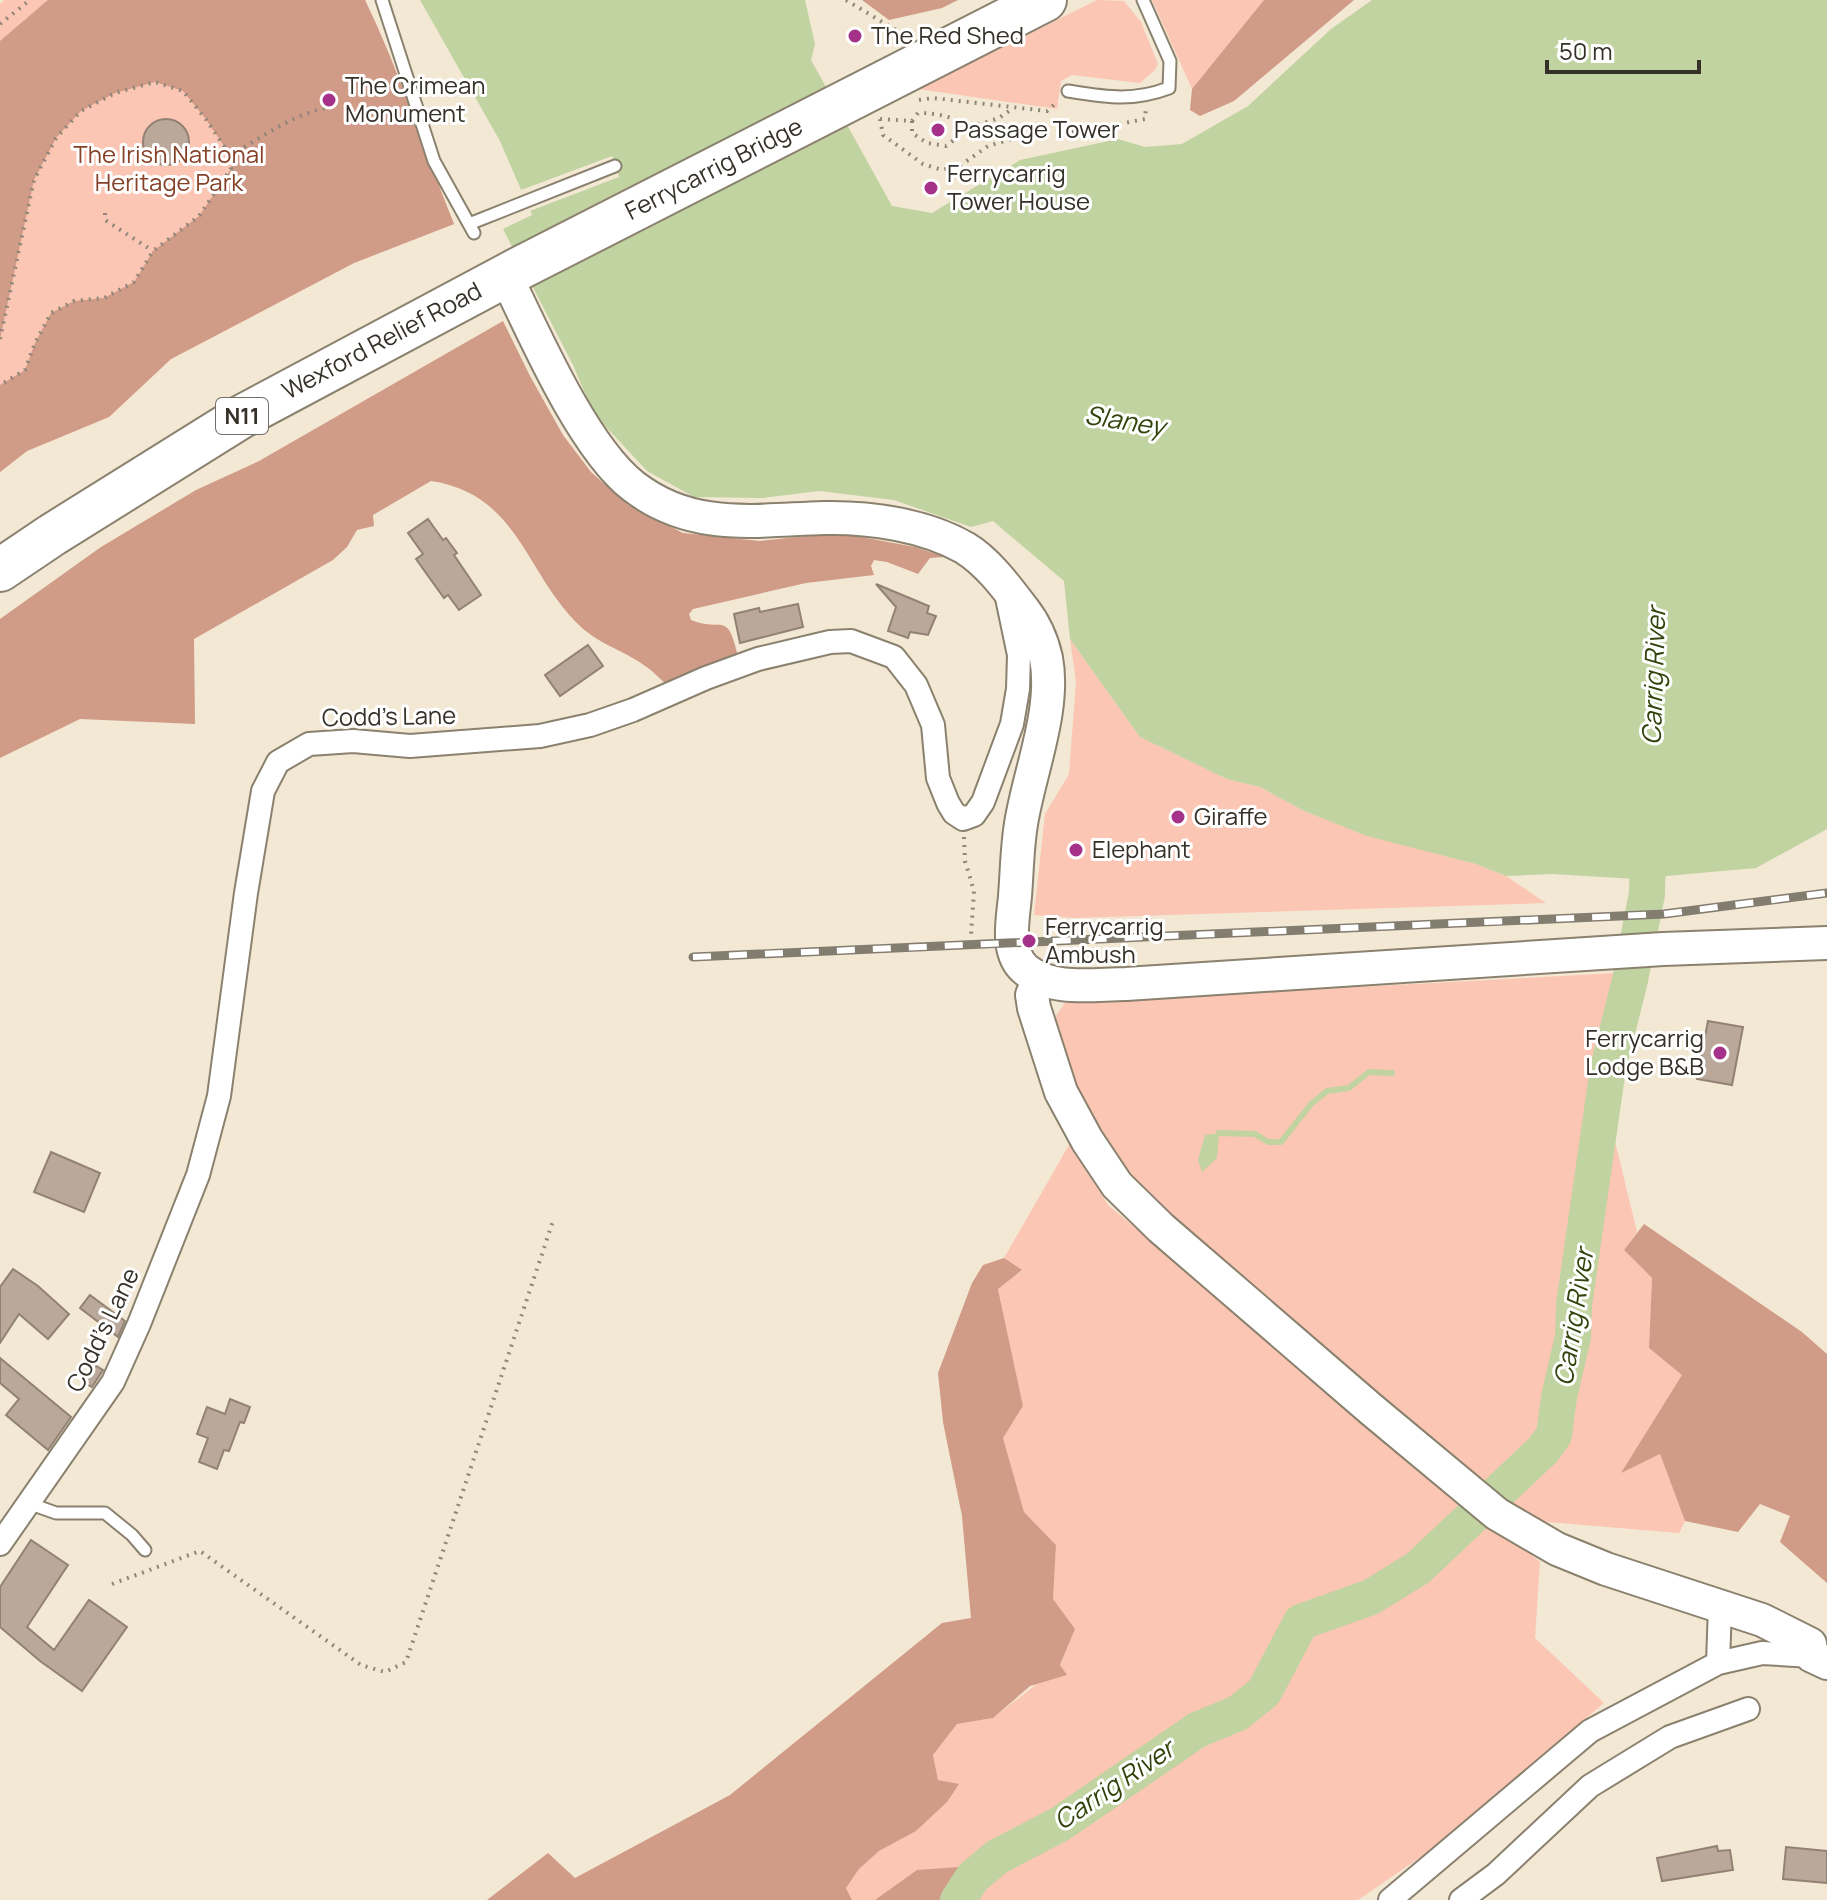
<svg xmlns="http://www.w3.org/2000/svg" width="1827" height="1900" viewBox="0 0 1827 1900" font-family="Manrope,sans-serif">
<rect width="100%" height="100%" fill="#f3e8d4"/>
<path fill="#fbc6b3" d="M4 0H365C400 72 424 150 454 224L354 263 171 359 109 417 27 451 0 472V4Z
M1097 0 1124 1 1141 22 1158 64 1154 71 1140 83 1072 75 1061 81 1057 109 918 89Z
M1152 0H1264L1192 89Z
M1070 639 1140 737 1227 779 1260 787 1304 811 1367 835 1476 864 1506 876 1546 903 1075 918 1034 915 1045 814 1069 774 1076 682Z
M1616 973 1592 1112 1614 1137 1637 1232 1624 1250 1652 1278 1649 1348 1683 1375 1622 1472 1660 1454 1685 1521 1679 1533 1523 1520 1120 1172 1083 1103 1050 1024 1065 1003Z
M1069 1145 1109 1206 1540 1562 1535 1638 1604 1703 1441 1843 1358 1900H976L994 1873 987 1865 875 1900H852L846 1888 859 1869 879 1851 916 1831 959 1785 938 1780 933 1755 957 1724 993 1718 1060 1666 1075 1629 1052 1599 1056 1545 1024 1512 1003 1438 1023 1406 998 1288 1022 1271 1004 1258Z"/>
<path fill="#d09b87" d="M48 0H365C400 72 424 150 454 224L354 263 171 359 109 417 27 451 0 472V385L25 370 35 343 51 313 74 301 104 298 134 282 153 251 199 216 231 169 230 155 205 118 183 91 155 82 115 93 81 111 56 138 34 180 0 339V41Z
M862 0H958L942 8 889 20Z
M1264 0H1354L1234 101 1200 116 1190 110 1192 89Z
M503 321 530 376 563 435 591 472 628 505 683 533 760 541 824 534 856 536 915 547 945 557 930 558 918 574 887 562 874 560 871 566 874 575 806 583 693 609 689 614 691 620C723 633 727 609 738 656L666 684C660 679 654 672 648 668 626 651 600 645 580 626 525 574 519 494 431 481L373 515 374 526 357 530 347 547 333 560 194 639 195 724 80 719 0 758V619L101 547 196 490 259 461Z
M1644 1224 1802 1332 1827 1354V1583L1780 1542 1790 1516 1760 1504 1738 1532 1685 1521 1660 1454 1621 1473 1682 1375 1649 1348 1652 1278 1624 1250Z
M1004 1258 1022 1270 998 1289 1023 1406 1003 1438 1024 1512 1056 1545 1053 1599 1075 1629 1060 1665 1067 1675 1030 1686 993 1718 957 1724 933 1755 938 1780 959 1784 947 1802 916 1831 879 1851 859 1869 846 1888 852 1900H487L548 1853 575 1878 730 1795 942 1623 971 1618 962 1516 943 1422 938 1373 972 1283 983 1265Z
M987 1865 973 1877 958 1900H875L917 1870Z"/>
<path fill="#c0d3a0" d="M420 0H805L815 44 811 60 892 206 932 213 1020 160 1118 139 1145 147 1182 144 1248 106 1331 29 1372 0H1827V829L1756 868 1666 876 1647 894 1636 879 1552 874 1506 876 1476 864 1367 836 1304 811 1260 787 1227 779 1140 737 1070 639 1064 581 993 521 971 527 894 500 819 491 761 498 694 497 647 471 593 413 574 367 503 229 532 215 500 141Z
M1219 1133 1217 1158 1202 1172 1198 1160 1205 1135Z"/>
<path fill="#f3e8d4" d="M612 156 619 177 530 211 521 190Z"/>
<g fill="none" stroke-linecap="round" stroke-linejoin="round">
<path stroke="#c0d3a0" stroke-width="6" d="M1219 1133 1255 1134 1268 1142H1281L1311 1104 1327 1091 1349 1088 1369 1072 1392 1073"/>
<path stroke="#c0d3a0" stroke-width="36" d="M958 1900 973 1877 997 1857 1060 1824 1197 1730 1238 1713 1264 1692 1301 1622 1371 1597 1418 1568 1543 1450 1554 1435 1559 1397 1573 1337 1574 1305 1608 1068 1630 980 1647 894 1648 847"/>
</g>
<path fill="#baa89a" stroke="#928274" stroke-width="2" d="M143 142a23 23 0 1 1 46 0a23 23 0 1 1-46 0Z
M428 519 443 540 446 538 457 553 454 555 481 595 459 610 448 595 444 598 416 559 423 554 408 533Z
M876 584 929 606 927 613 936 616 928 635 910 632 908 638 888 631 896 607Z
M798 604 803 627 740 643 734 614 759 608 760 612Z
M588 645 603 666 560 696 545 675Z
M1708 1021 1743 1027 1732 1085 1697 1079Z
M51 1152 100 1173 84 1212 34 1192Z
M13 1269 38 1286 69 1314 48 1339 19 1314 0 1343V1287Z
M90 1295 125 1321 118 1337 80 1308Z
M0 1358 71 1417 48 1450 6 1415 19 1399 0 1383Z
M93 1364 103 1370 92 1387 83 1382Z
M230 1399 250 1407 244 1423 240 1422 229 1451 224 1450 217 1469 199 1462 208 1438 197 1434 207 1407 225 1414Z
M31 1540 68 1565 27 1627 54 1650 89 1600 127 1627 82 1691 40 1661 0 1627V1587Z
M1717 1846 1718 1851 1730 1850 1733 1870 1662 1881 1657 1858Z
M1786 1847 1827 1851V1883L1783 1879Z"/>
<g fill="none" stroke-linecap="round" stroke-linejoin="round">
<g stroke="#8a816e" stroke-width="15">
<path id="lane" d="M382 0 434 161 474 233
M1068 91C1106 97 1132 102 1169 88L1170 61 1143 0
M469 224 615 166
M28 1503 56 1513H105L132 1535 145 1550"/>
</g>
<g stroke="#8a816e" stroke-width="26">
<path id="street" d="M0 1544 113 1382 139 1324 198 1175 219 1096 246 893 263 791 278 762 309 744 353 741 410 746 540 736 590 725 633 710 706 678 758 659 830 642 851 641 894 657 916 685 933 725 938 778 948 803 954 813 963 819 974 815 983 802 1012 724 1018 689 1019 655 1006 593
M1718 1663 1720 1606
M1390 1900 1590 1731 1718 1663 1762 1653 1812 1656
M1461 1900 1496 1874 1590 1786 1670 1737 1748 1709"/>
</g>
<g stroke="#8a816e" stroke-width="36">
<path id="secondary" d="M506 276C534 334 583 447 633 486 692 532 756 520 824 518 870 517 925 525 965 548 988 562 1007 588 1023 609 1034 623 1042 640 1046 658 1056 709 1029 773 1021 824 1017 848 1017 872 1015 896 1013 920 1005 953 1026 970 1053 992 1094 984 1126 984L1663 949 1827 943
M1039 978 1032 995 1034 1008 1061 1092 1087 1140 1117 1185 1161 1228 1372 1410 1497 1514 1557 1549 1606 1569 1762 1620 1810 1644 1812 1656 1827 1663"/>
</g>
<g stroke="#8a816e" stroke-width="46">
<path id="highway" d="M0 570 52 535 241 417 522 267 1045 0"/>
</g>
<path stroke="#8e8679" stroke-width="4" stroke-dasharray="2 6" stroke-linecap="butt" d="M846 0 892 28 910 35
M0 24 30 0
M919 100 933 98 1047 111 1058 101
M880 119 883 135 923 164 942 170 961 165 988 146 1029 134 1084 131 1145 119 1146 107
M880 119 912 121 918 113C939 113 953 117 971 127
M912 121V133L927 143 946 146 971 127 999 118 1012 109
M230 155C262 138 289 116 325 108
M105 213V220L153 251
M0 339 34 180 56 138 81 111 115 93 155 82 183 91 205 118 230 155 231 169 199 216 153 251 134 282 104 298 74 301 51 313 35 343 25 370 0 385
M964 837 965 861 974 891 971 935
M112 1584 200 1551 361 1665 385 1672 406 1662 554 1218"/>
<use href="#lane" stroke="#fff" stroke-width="11"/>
<use href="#street" stroke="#fff" stroke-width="22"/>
<use href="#secondary" stroke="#fff" stroke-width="32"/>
<use href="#highway" stroke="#fff" stroke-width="42"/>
<g stroke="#837d70" stroke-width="9">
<path id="rail" d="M693 957 1664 914 1827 893"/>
</g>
<use href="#rail" stroke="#fff" stroke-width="6" stroke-dasharray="18" stroke-linecap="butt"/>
</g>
<g fill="#a5318b" stroke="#fff" stroke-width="3">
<circle cx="855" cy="36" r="8"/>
<circle cx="329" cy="100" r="8"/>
<circle cx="938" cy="130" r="8"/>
<circle cx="931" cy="188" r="8"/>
<circle cx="1178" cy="817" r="8"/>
<circle cx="1076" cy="850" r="8"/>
<circle cx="1029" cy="941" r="8"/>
<circle cx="1720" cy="1053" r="8"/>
</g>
<g text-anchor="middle" stroke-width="6" stroke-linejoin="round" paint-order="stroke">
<rect fill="#fff" stroke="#726f69" stroke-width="2" x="216" y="398" width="52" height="36" rx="6"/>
<g font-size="22" font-weight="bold" fill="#353129">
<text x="242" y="424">N11</text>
</g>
<g font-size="24" fill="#353129" stroke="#fff" text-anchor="start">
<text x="871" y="44">The Red Shed</text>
<text x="345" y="94">The Crimean<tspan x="345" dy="28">Monument</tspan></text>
<text x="954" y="138">Passage Tower</text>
<text x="947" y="182">Ferrycarrig<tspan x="947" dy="28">Tower House</tspan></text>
<text x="1194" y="825">Giraffe</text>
<text x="1092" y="858">Elephant</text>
<text x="1045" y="935">Ferrycarrig<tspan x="1045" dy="28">Ambush</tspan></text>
<text x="1704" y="1047" text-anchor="end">Ferrycarrig<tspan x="1704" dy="28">Lodge B&amp;B</tspan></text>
</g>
<g font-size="24" fill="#854228" stroke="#fff">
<text x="169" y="163">The Irish National<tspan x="169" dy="28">Heritage Park</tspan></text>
</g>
<g font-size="24" fill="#353129" stroke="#fff">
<text transform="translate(714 169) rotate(-27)" y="8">Ferrycarrig Bridge</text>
<text transform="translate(382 341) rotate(-28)" y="8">Wexford Relief Road</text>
<text transform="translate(389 717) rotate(-1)" y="8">Codd's Lane</text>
<text transform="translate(103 1330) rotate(-64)" y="8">Codd's Lane</text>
</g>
<g font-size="26" font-style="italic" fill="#33430b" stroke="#fff">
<text transform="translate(1125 421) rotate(9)" y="9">Slaney</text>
<text transform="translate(1654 676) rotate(-88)" y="9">Carrig River</text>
<text transform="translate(1574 1317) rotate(-81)" y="9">Carrig River</text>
<text transform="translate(1114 1785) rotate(-34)" y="9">Carrig River</text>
</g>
</g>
<path d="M1547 60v12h152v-12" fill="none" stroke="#353129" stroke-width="4"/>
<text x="1559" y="60" font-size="24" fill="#353129" stroke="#ffffff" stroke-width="6" paint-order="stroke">50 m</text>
</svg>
